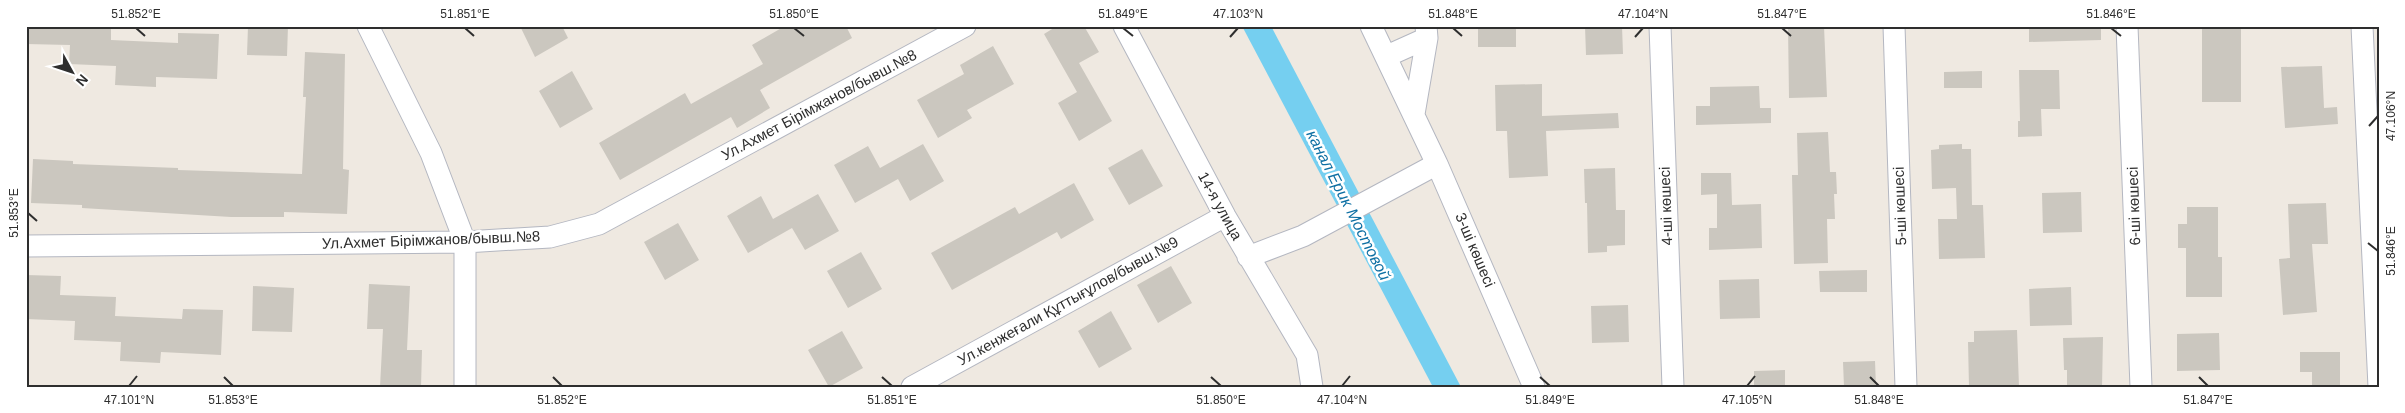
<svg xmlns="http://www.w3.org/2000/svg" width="2405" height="413" viewBox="0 0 2405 413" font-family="Arial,sans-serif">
<rect width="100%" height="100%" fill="#efe9e1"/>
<path fill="#75cff0" d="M1242 26H1271L1461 387H1433Z"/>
<path fill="#cbc7bf" d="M26 26H111V40L178 43V33L219 34 217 79 156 77V87L115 85 116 66 69 64 70 45 26 44Z
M248 26H288L287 56 247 55Z
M520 26H562L568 38 535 57Z
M785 26H846L852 38 760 90 770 108 737 128 731 117 620 180 599 143 685 93 691 104 763 64 752 45Z
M1057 26H1084L1099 52 1079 63 1112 121 1079 141 1058 103 1077 92 1044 34Z
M1478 26H1516V47H1478Z
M1585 26H1622L1623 54 1586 55Z
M1788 26H1824L1827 97 1789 98Z
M2101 26V40L2029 42V27Z
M2202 26H2241V102H2202Z
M993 46 1014 84 967 110 972 118 938 138 917 100 964 74 960 65Z
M305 52 345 54 343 169 349 170 347 214 284 212V217H231L82 208V205L31 203 33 159 73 161V164L178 168V170L302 174 306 97H303Z
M2322 66 2324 108 2337 107 2338 124 2285 128 2281 67Z
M2019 70H2059L2060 109H2041L2042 136 2018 137V121H2020Z
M572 71 593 109 560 128 539 91Z
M1982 71V88H1944V72Z
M1542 84V116L1618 113 1619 128 1546 131 1548 176 1509 178 1507 131H1496L1495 85Z
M1759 86 1760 108H1771V123L1696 125V106H1710V87Z
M1828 132 1830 172H1836L1837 194H1834L1835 219H1827L1828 263 1794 264 1792 175H1798L1797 133Z
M923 144 944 181 910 201 898 179 855 203 834 165 868 146 880 168Z
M1962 144V149H1971L1972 205H1983L1985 258 1939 259 1938 219H1957L1956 188 1932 189 1931 150 1939 149V145Z
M1142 149 1163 186 1129 205 1108 168Z
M1615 168 1616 210H1625V245L1607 246V252L1588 253 1587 203H1585L1584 169Z
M1701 173H1731L1732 205 1761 204 1762 248 1709 250V228H1717V194L1701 195Z
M1074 183 1094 220 1061 239 1057 232 952 290 931 253 1015 207 1019 214Z
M2081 192 2082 232 2043 233 2042 193Z
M818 194 839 231 805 250 792 228 748 253 727 216 761 196 773 219Z
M2326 203 2328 244H2312L2317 312 2283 315 2279 259 2290 258 2288 204Z
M2187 207H2218V257H2222V297H2186V248H2178V224H2187Z
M678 223 699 260 665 280 644 242Z
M861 252 882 289 848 308 827 271Z
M1171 266 1192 303 1158 323 1137 285Z
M1867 270V292H1820L1819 271Z
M26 275 61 276 60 295 116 297 115 316 182 319 183 309 223 310 221 355 161 352 160 363 120 361 121 342 74 340 75 321 26 319Z
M1759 279 1760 318 1720 319 1719 280Z
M369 284 410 286 407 350H422L421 387H380L383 329H367Z
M253 286 294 288 292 332 252 331Z
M2071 287 2072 325 2030 326 2029 289Z
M1628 305 1629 342 1592 343 1591 306Z
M1111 311 1132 349 1099 368 1078 331Z
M2017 330 2019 387H1969L1968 342H1974V331Z
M842 331 863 368 829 387 808 350Z
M2219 333 2220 370 2177 371V334Z
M2103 337 2102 387H2067V370H2064L2063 338Z
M2300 352H2340V387H2312V372H2300Z
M1875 361 1876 387H1844L1843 362Z
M1785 370V387H1754V371Z"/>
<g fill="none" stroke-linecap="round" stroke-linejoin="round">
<g stroke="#b4b7c1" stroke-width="23">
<path id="street" d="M368 26 431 153 465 242V387
M1124 26 1225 216 1307 355 1312 387
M1371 26 1437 164 1534 387
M1660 26 1673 387
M1894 26 1906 387
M2127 26 2141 387
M2362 26 2379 387
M1387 56 1427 38
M1414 114 1427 38 1426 26
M26 246 465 242 550 237 599 224 965 26
M1248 257 1303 236 1437 164
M912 387 1225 216"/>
</g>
<use href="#street" stroke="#fff" stroke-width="21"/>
</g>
<path fill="none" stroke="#2e2e2e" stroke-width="2" d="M136 28 145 36M465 28 474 36M794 28 804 36M1123 28 1133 36M1453 28 1462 36M1782 28 1791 36M2111 28 2121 36M1230 37 1238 28M1635 37 1643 28M2369 126 2378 116M28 213 37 221M2368 243 2378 251M224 377 233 386M553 377 562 386M882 377 892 386M1211 377 1221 386M1540 377 1550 386M1870 377 1879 386M2199 377 2208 386M129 386 137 376M1342 386 1350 376M1747 386 1755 376"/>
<g text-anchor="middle" stroke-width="5" stroke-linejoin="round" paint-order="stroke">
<g font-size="15" fill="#2e2e2e" stroke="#fff">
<text transform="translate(819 105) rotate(-28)" y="5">Ул.Ахмет Бірімжанов/бывш.№8</text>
<text transform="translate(1220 206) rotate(61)" y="5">14-я улица</text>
<text transform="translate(1666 206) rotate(-92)" y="5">4-ші көшесі</text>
<text transform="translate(1900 206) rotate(-92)" y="5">5-ші көшесі</text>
<text transform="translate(2134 206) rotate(-92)" y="5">6-ші көшесі</text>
<text transform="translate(431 240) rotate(-2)" y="5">Ул.Ахмет Бірімжанов/бывш.№8</text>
<text transform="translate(1475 250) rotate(67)" y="5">3-ші көшесі</text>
<text transform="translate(1068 301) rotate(-29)" y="5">Ул.кенжеғали Құттығұлов/бывш.№9</text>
</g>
<g font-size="16" font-style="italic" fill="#0d6fa3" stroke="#fff">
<text transform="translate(1349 205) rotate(63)" y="6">канал Ерик Мостовой</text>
</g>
</g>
<rect width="2405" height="413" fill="none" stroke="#ffffff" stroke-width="55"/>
<g transform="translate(72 72) rotate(130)" stroke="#ffffff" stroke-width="4" paint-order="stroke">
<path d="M0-4L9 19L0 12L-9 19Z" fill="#2e2e2e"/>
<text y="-8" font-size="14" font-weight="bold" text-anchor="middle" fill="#2e2e2e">N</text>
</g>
<rect x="28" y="28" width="2350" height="358" fill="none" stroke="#2e2e2e" stroke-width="2"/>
<g font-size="12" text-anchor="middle" fill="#2e2e2e">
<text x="136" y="18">51.852°E</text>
<text x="465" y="18">51.851°E</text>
<text x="794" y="18">51.850°E</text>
<text x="1123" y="18">51.849°E</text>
<text x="1238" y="18">47.103°N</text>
<text x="1453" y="18">51.848°E</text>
<text x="1643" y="18">47.104°N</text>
<text x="1782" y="18">51.847°E</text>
<text x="2111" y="18">51.846°E</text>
<text transform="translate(2391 116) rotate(-90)" y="4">47.106°N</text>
<text transform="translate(14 213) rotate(-90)" y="4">51.853°E</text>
<text transform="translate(2391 251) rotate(-90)" y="4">51.846°E</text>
<text x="129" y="404">47.101°N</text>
<text x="233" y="404">51.853°E</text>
<text x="562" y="404">51.852°E</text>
<text x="892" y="404">51.851°E</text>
<text x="1221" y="404">51.850°E</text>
<text x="1342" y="404">47.104°N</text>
<text x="1550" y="404">51.849°E</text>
<text x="1747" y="404">47.105°N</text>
<text x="1879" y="404">51.848°E</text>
<text x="2208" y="404">51.847°E</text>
</g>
</svg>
